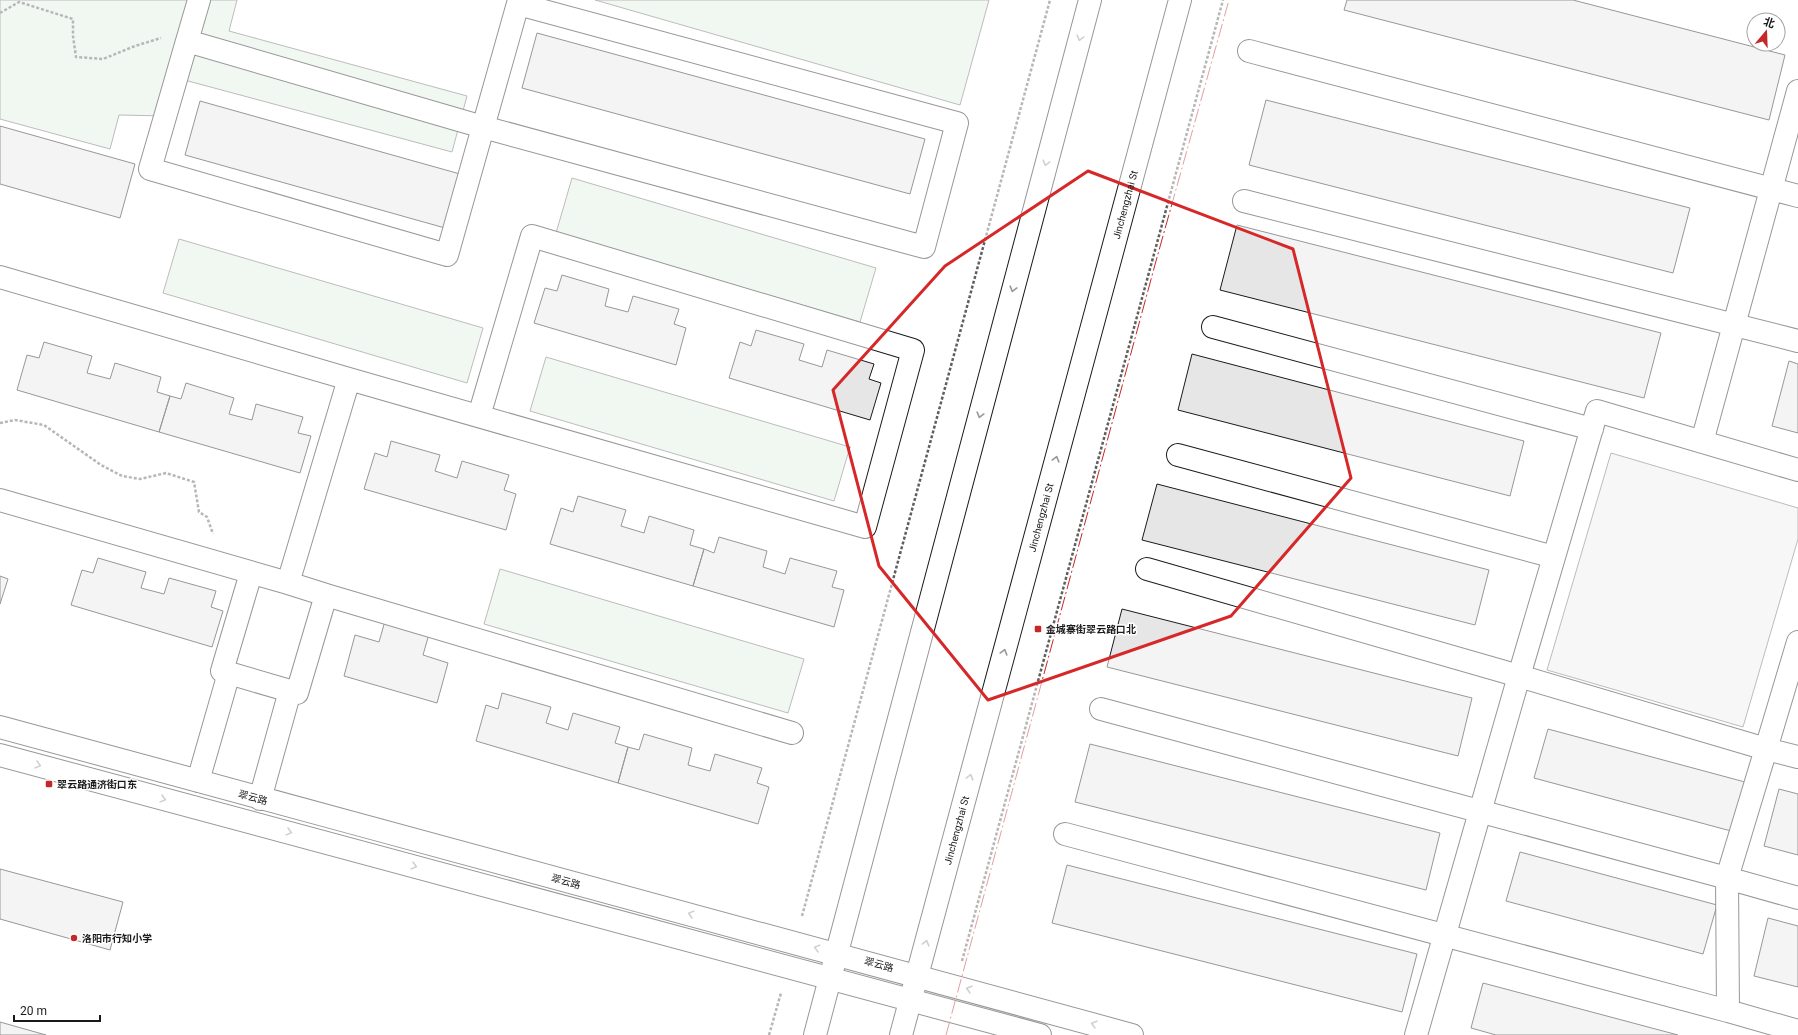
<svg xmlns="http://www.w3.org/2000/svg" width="1798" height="1035" viewBox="0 0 1798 1035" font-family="Roboto,'Noto Sans SC',sans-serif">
<rect width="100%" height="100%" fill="#fff"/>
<path fill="#e0efe3" stroke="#6a6a6a" d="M0 0H237L229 31 467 96 452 152 177 78 166 116 119 115 110 149 0 119Z
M595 0H989L960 105Z
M572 178 876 268 860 322 556 233Z
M179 239 483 328 467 383 163 293Z
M546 357 850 447 834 501 530 411Z
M500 569 804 659 788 713 484 624Z"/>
<path fill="#ededed" stroke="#6a6a6a" d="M1611 453 1798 508V539L1743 727 1547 670Z"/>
<path fill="#e6e6e6" stroke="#1a1a1a" d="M1347 0H1573L1785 55 1769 120 1344 10Z
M537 33 925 139 910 194 522 88Z
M1266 100 1690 208 1673 273 1249 165Z
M200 101 460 174 445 228 185 155Z
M0 126 135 164 120 218 0 184Z
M1237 225 1661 333 1644 398 1220 290Z
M562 275 609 289 605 306 628 312 633 296 679 309 674 324 686 328 676 365 534 323 545 288 557 291Z
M756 330 804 344 799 360 822 367 827 350 874 364 869 379 881 383 870 420 729 378 740 342 751 346Z
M44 342 92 356 87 373 110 379 115 363 161 377 157 392 170 396 159 432 17 390 27 355 39 358Z
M1192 354 1524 441 1510 496 1178 410Z
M1789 361 1798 364V433L1772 426Z
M186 383 234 398 229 414 252 420 256 404 303 417 298 433 311 436 300 473 159 432 170 396 181 399Z
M391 441 440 455 435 471 457 478 462 461 509 475 504 490 516 494 506 530 364 489 375 453 387 457Z
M1157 484 1489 570 1475 625 1142 540Z
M578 496 626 510 621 526 644 533 649 516 694 530 690 545 704 549 693 586 550 544 561 508 573 512Z
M719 537 767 551 763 567 785 574 790 558 837 571 832 587 844 590 834 627 693 586 704 549 714 553Z
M98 558 146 572 141 588 164 594 169 578 216 591 211 607 223 611 212 647 71 605 82 570 93 573Z
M0 576 8 579 0 604Z
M1122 609 1472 698 1458 756 1107 667Z
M385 621 429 634 423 655 448 663 437 703 344 676 355 635 379 642Z
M502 693 551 707 546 723 568 730 573 713 620 727 615 743 628 747 618 783 476 741 486 705 498 709Z
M1548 729 1745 782 1731 831 1534 778Z
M644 734 692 748 688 765 710 771 715 754 762 768 757 783 769 787 758 824 618 783 628 747 639 750Z
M1090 744 1440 833 1426 890 1075 802Z
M1779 789 1798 794V855L1764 846Z
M1520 852 1717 905 1703 954 1506 901Z
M1067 865 1417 954 1402 1012 1052 923Z
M0 869 123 902 110 950 0 919Z
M1768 918 1798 926V987L1754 976Z
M1483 983 1678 1035H1496L1471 1028Z
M0 1022 46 1035H0Z"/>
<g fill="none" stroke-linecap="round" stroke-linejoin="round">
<g stroke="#1a1a1a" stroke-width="24">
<path id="minor" d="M199 0 187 41 483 127 924 247 957 123 518 4
M187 41 150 169 447 255 519 0
M1249 51 1798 196
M1244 201 1798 341
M0 277 349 379 288 583
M1213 327 1592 429
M349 379 865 527 913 350 532 236 479 416
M1702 442 1798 91
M1178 455 1554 557
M1798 470 1597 411 1519 676 1766 749 1798 642
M0 500 288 583 326 595 297 693 222 671 251 573
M1147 569 1519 676 1416 1035
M326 595 792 733
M1101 709 1727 878 1766 749 1798 757
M0 727C377 831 756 929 1132 1035
M0 755 1040 1035
M198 781 229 673
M260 799 290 691
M1065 834 1728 1011 1727 878 1798 898
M1728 1011 1798 1031"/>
</g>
<g stroke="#1a1a1a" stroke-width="24">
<g id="major">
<path d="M815 1035 1090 0"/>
<path id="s1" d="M901 1035 1180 0"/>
</g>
</g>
<path stroke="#5f5f5f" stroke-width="2.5" stroke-dasharray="3 2" stroke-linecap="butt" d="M0 13 19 2 73 19V36L76 57 103 59 135 46 161 38
M0 423 15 420 44 425 101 465 122 476 140 479 166 473 194 482 199 512 207 517 213 534
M802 916 1050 0
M962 961 1223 0
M769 1035 781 993"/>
<use href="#minor" stroke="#fff" stroke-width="22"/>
<use href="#major" stroke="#fff" stroke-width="22"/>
<path stroke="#c62828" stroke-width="1" stroke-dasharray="14 3 2 3" stroke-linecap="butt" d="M946 1035 1156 261 1229 0"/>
</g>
<defs><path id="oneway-chevron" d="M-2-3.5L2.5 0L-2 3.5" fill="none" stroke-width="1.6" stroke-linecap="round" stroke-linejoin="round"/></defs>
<g stroke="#989898">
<use href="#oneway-chevron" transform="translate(1080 38) rotate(105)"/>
<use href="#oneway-chevron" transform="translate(1046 163) rotate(105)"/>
<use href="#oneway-chevron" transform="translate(1013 289) rotate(105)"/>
<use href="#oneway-chevron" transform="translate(980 415) rotate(105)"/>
<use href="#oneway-chevron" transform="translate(1056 459) rotate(-75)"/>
<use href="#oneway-chevron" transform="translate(1004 652) rotate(-75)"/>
<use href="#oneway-chevron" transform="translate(38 765) rotate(15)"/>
<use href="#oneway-chevron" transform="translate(970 777) rotate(-75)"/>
<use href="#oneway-chevron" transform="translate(163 799) rotate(15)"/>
<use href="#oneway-chevron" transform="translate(289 832) rotate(15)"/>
<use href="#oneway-chevron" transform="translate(414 866) rotate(15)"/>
<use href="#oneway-chevron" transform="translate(691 914) rotate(-165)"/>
<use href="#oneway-chevron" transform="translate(926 943) rotate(-75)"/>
<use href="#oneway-chevron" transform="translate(817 948) rotate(-165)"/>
<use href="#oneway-chevron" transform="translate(969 989) rotate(-164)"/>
<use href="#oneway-chevron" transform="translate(1094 1024) rotate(-164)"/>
</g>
<path d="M0 0H1798V1035H0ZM1088 171 1293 249 1351 478 1231 616 988 700 879 566 833 390 945 266Z" fill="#fff" fill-opacity=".55" fill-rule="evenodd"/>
<path fill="none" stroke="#d62828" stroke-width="3" stroke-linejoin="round" d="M1088 171 1293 249 1351 478 1231 616 988 700 879 566 833 390 945 266Z"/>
<g fill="#c62828" stroke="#fff" stroke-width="1.5">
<rect x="1034" y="625" width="8" height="8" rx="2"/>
<rect x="45" y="780" width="8" height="8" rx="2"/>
<circle cx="74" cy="938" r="4"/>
</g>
<g text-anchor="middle" stroke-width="3" stroke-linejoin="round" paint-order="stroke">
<g font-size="10" fill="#1a1a1a" stroke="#fff">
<text dy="4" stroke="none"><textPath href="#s1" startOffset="860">Jinchengzhai St</textPath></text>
<text dy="4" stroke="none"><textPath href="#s1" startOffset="536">Jinchengzhai St</textPath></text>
<text transform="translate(253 797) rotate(15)" y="4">翠云路</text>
<text dy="4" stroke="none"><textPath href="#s1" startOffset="212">Jinchengzhai St</textPath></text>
<text transform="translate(566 881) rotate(15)" y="4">翠云路</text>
<text transform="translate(879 964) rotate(15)" y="4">翠云路</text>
</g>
<g font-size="10" font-weight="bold" fill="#1a1a1a" stroke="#fff" text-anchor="start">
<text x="1046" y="633">金城寨街翠云路口北</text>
<text x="57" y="788">翠云路通济街口东</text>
<text x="82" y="942">洛阳市行知小学</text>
</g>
</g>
<g transform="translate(1766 32) rotate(19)"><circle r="19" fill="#ffffff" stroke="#a3a3a3"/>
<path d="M0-3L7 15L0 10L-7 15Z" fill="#c62828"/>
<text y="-6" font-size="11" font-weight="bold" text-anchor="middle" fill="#1a1a1a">北</text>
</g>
<path d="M14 1015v6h86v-6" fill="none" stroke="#1a1a1a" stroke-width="2"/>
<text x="20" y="1015" font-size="12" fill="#1a1a1a" stroke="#ffffff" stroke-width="3" paint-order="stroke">20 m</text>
</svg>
